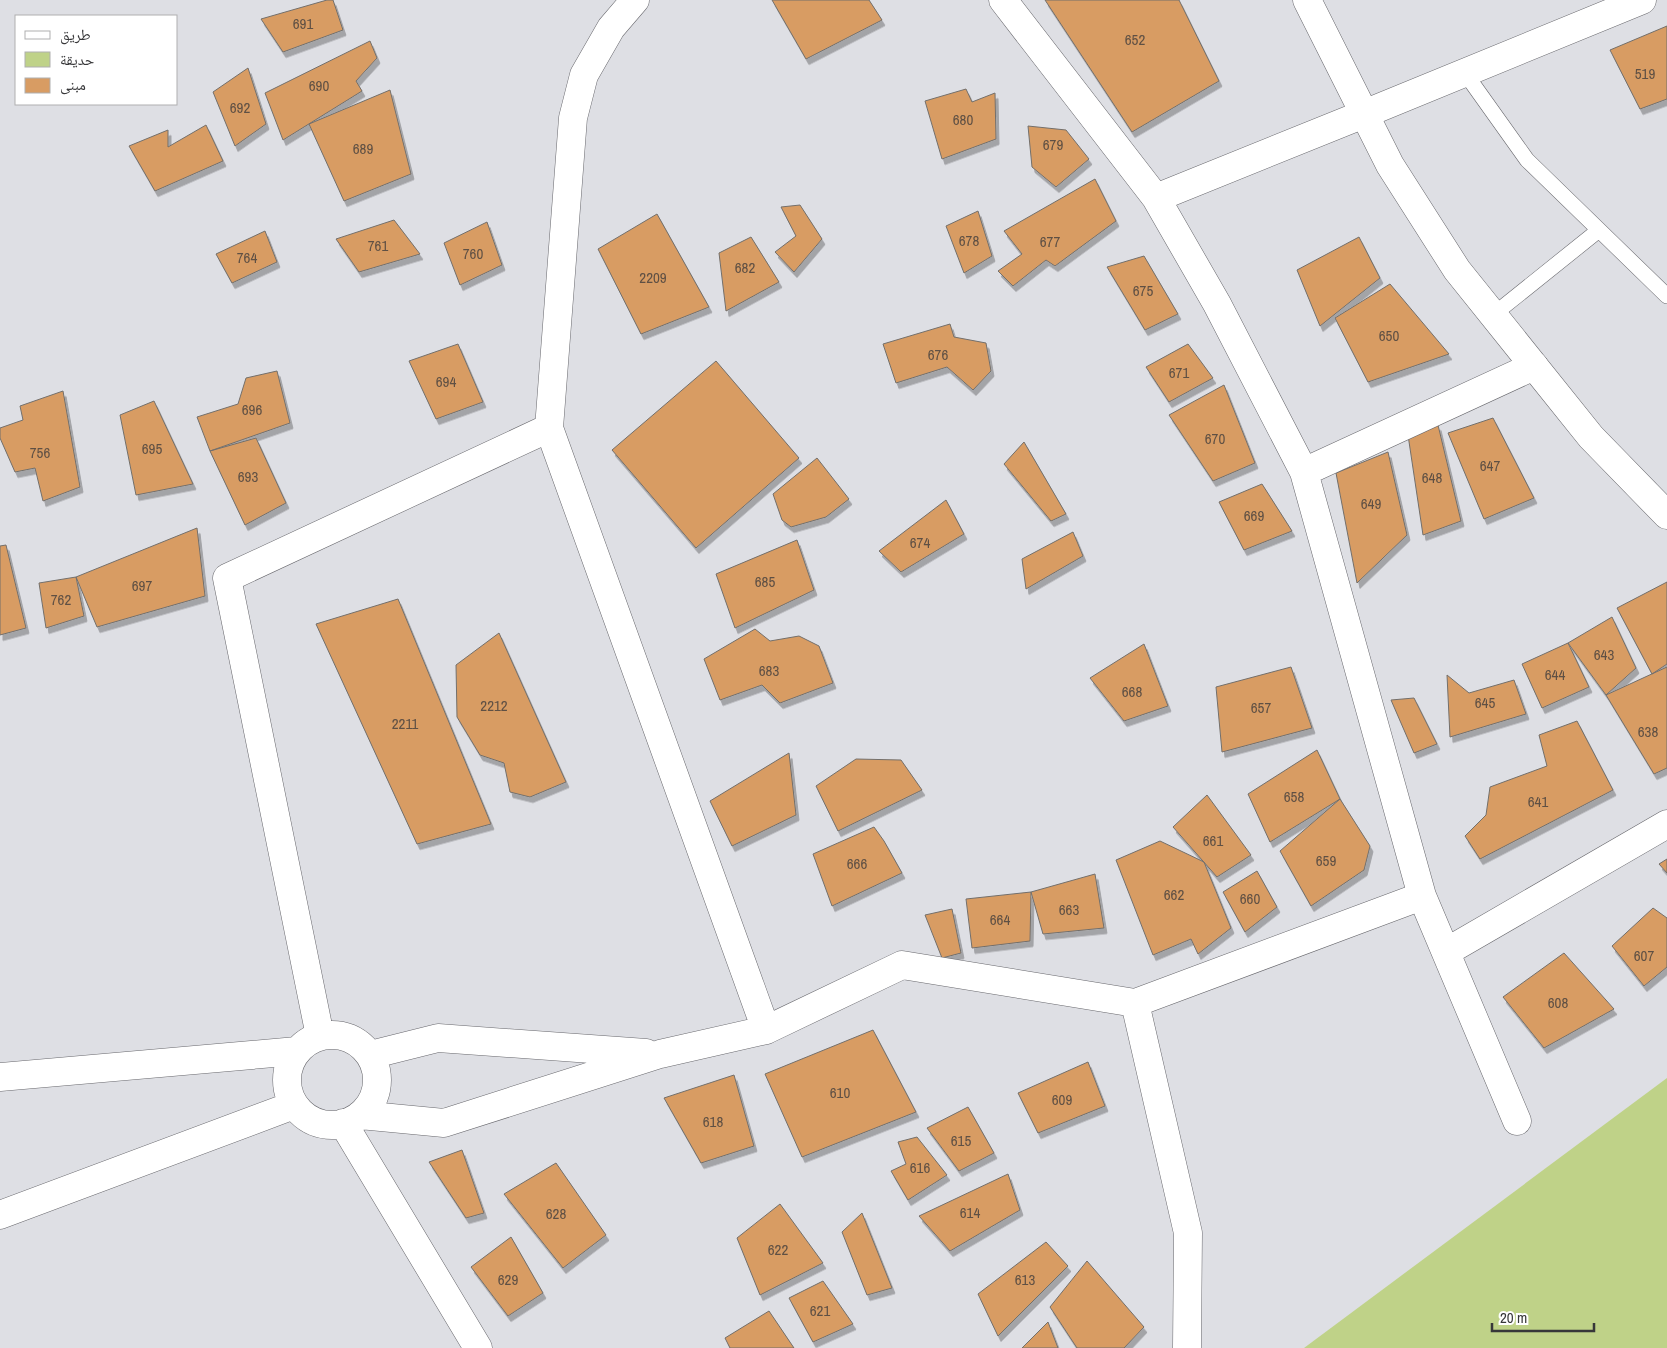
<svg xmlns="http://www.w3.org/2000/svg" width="1667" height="1348" viewBox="0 0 1667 1348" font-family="'Archivo Narrow','Noto Naskh Arabic',sans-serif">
<defs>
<filter id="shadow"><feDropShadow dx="3" dy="5.5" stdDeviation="0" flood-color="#0004"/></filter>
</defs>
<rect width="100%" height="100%" fill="#dedfe4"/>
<path fill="#bfd288" d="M1667 1078V1348H1304Z"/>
<path fill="#d89c63" stroke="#736f6b" filter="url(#shadow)" d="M327 0H333L343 30 283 52 261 19Z
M772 0H869L882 20 806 59Z
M1045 0H1179L1219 81 1132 132Z
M1667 26V99L1640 109 1610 50Z
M370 41 377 58 356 81 362 91 283 140 265 93Z
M248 68 266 124 235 146 213 92Z
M966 89 972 102 995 93 996 139 942 159 925 101Z
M390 90 411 174 344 201 309 124Z
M206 125 223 161 155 191 129 146 168 130V147Z
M1028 126 1066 130 1089 159 1056 187 1032 167Z
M1095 179 1116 221 1055 266 1046 260 1013 286 998 271 1022 254 1004 231Z
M800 205 822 239 794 272 775 252 796 236 781 207Z
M978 211 992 256 964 273 946 226Z
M657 214 709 307 641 334 598 249Z
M394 220 420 254 359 272 336 239Z
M487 222 502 265 460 285 444 243Z
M265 231 277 262 232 283 216 254Z
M751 237 779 282 726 311 719 253Z
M1359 237 1380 278 1320 326 1297 270Z
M1144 256 1178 314 1145 330 1107 267Z
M1390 284 1449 354 1368 382 1335 318Z
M950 324 954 337 986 343 991 371 973 390 947 367 896 383 883 344Z
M458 344 483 402 436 419 409 361Z
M1188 344 1213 378 1169 402 1146 367Z
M716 361 799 458 696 548 612 450Z
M277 371 290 423 210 451 197 417 238 404 246 378Z
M1224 385 1255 463 1213 481 1169 415Z
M63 391 80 487 43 501 35 468 15 472 0 438V428L23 420 20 406Z
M154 401 193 484 136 495 120 415Z
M1493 418 1534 498 1484 519 1448 433Z
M1438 425 1461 521 1423 535 1408 435Z
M256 438 286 503 245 525 210 451Z
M1024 442 1066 514 1051 521 1004 464Z
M1388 452 1407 535 1357 583 1336 473Z
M817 458 849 499 826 517 791 527 782 520 773 494Z
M1262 484 1292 531 1244 550 1219 502Z
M946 500 964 534 901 572 879 551Z
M197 528 205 596 97 627 76 577Z
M1073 532 1083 556 1026 589 1022 559Z
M797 540 814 590 735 628 716 574Z
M6 545 26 628 0 635V546Z
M76 577 84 616 46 628 39 583Z
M1667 582V664L1652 674 1617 608Z
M398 599 491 824 417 844 316 624Z
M1612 617 1636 668 1606 695 1568 643Z
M755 629 770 641 799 636 819 646 833 683 780 703 762 685 720 700 704 659Z
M499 633 566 782 530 797 510 792 504 763 480 755 457 717 456 665Z
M1568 643 1589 687 1542 708 1522 664Z
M1144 644 1168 706 1124 721 1090 678Z
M1291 667 1312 728 1222 752 1216 687Z
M1667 667V768L1654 774 1606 695Z
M1447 675 1469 693 1514 680 1526 714 1450 737Z
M1414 698 1437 744 1414 753 1391 700Z
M1577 721 1613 790 1480 859 1465 836 1486 815 1490 787 1547 766 1539 735Z
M1317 750 1340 799 1270 842 1248 794Z
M789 753 796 815 732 846 710 801Z
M856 759 901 760 922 790 838 831 816 786Z
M1207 795 1251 855 1217 877 1173 827Z
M1340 799 1370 846 1364 870 1311 906 1280 851Z
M874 827 884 841 902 873 832 906 813 854Z
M1160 841 1204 862 1231 928 1198 954 1191 939 1153 955 1116 860Z
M1667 859V873L1659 864Z
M1257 871 1277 907 1245 932 1223 892Z
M1095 874 1104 928 1043 934 1031 892Z
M1031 892 1030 941 972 948 966 899Z
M1653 908 1667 918V967L1644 986 1612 946Z
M952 909 961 953 942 958 925 915Z
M1564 953 1614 1009 1544 1048 1503 997Z
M873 1030 916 1112 802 1157 765 1074Z
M1088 1062 1105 1106 1038 1133 1018 1093Z
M734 1075 754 1146 701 1163 664 1098Z
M968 1107 994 1153 959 1171 927 1128Z
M917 1137 947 1175 908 1200 891 1171 906 1164 898 1142Z
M462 1150 484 1213 466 1218 429 1162Z
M556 1163 606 1235 563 1268 504 1194Z
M1008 1174 1020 1210 950 1251 919 1216Z
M780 1204 823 1263 760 1295 737 1238Z
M862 1213 892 1288 867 1295 842 1232Z
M511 1237 543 1293 508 1316 471 1267Z
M1046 1242 1068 1266 998 1336 978 1294Z
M1087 1261 1144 1327 1124 1348H1077L1050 1307Z
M823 1281 853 1324 813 1342 789 1298Z
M769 1311 794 1348H730L725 1338Z
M1048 1322 1058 1348H1022Z"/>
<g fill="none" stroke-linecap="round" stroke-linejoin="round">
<g stroke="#68686d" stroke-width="16">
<path id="lane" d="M1465 73 1527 160 1667 296
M1493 315 1599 230"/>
</g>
<g stroke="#68686d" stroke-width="29">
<path id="street" d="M635 0 611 28 584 75 573 118 549 428 766 1030
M1003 0 1156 198 1217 304 1304 472 1422 896 1517 1121
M1156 198 1364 114 1642 0
M1304 472 1534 366
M1446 952 1667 824
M1135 1003 1188 1233 1187 1348
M287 1080a45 45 0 1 1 90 0a45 45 0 1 1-90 0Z
M320 1036 227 578 549 428
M370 1055 438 1038 646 1053
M0 1077 297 1051
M360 1115 444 1123 660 1054 766 1030 902 965 1135 1003 1422 896
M343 1123 478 1348
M0 1215 294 1105"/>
</g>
<g stroke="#68686d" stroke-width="29">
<path id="secondary" d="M1307 0 1390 165 1457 270 1591 437 1667 515"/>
</g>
<use href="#lane" stroke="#fff" stroke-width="15"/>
<use href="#street" stroke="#fff" stroke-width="28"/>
<use href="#secondary" stroke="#fff" stroke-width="28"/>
</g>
<g text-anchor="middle" stroke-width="4" stroke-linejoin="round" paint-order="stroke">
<g font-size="15" fill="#5f5044">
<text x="303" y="29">691</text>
<text x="1135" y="45">652</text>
<text x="1645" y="79">519</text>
<text x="319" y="91">690</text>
<text x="240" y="113">692</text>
<text x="963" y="125">680</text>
<text x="1053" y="150">679</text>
<text x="363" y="154">689</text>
<text x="969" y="246">678</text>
<text x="1050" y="247">677</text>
<text x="378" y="251">761</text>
<text x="473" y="259">760</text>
<text x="247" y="263">764</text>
<text x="745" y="273">682</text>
<text x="653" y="283">2209</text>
<text x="1143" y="296">675</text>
<text x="1389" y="341">650</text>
<text x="938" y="360">676</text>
<text x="1179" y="378">671</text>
<text x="446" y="387">694</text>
<text x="252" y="415">696</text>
<text x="1215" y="444">670</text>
<text x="152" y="454">695</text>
<text x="40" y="458">756</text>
<text x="1490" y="471">647</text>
<text x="248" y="482">693</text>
<text x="1432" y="483">648</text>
<text x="1371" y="509">649</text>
<text x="1254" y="521">669</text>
<text x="920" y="548">674</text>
<text x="765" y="587">685</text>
<text x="142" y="591">697</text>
<text x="61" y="605">762</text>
<text x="1604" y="660">643</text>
<text x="769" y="676">683</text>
<text x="1555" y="680">644</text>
<text x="1132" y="697">668</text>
<text x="1485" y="708">645</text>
<text x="494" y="711">2212</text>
<text x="1261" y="713">657</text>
<text x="405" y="729">2211</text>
<text x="1648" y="737">638</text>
<text x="1294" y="802">658</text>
<text x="1538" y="807">641</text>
<text x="1213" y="846">661</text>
<text x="1326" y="866">659</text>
<text x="857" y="869">666</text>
<text x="1174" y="900">662</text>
<text x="1250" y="904">660</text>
<text x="1069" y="915">663</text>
<text x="1000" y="925">664</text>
<text x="1644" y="961">607</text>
<text x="1558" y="1008">608</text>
<text x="840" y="1098">610</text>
<text x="1062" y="1105">609</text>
<text x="713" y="1127">618</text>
<text x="961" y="1146">615</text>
<text x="920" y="1173">616</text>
<text x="970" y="1218">614</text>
<text x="556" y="1219">628</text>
<text x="778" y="1255">622</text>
<text x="508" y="1285">629</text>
<text x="1025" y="1285">613</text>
<text x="820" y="1316">621</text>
</g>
</g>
<rect x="15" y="15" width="162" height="90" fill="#ffffff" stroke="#afafb0"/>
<rect x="25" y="31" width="25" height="8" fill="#ffffff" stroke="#afafb0"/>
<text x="60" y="40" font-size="15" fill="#373739">طريق</text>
<rect x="25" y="52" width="25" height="15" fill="#bfd288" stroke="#afafb0"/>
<text x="60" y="65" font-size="15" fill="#373739">حديقة</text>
<rect x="25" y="78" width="25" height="15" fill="#d89c63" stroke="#afafb0"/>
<text x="60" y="90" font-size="15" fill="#373739">مبنى</text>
<path d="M1492 1323v8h102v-8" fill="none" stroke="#373739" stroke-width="2.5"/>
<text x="1500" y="1323" font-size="15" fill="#373739" stroke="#ffffff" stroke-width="4" paint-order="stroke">20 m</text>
</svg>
